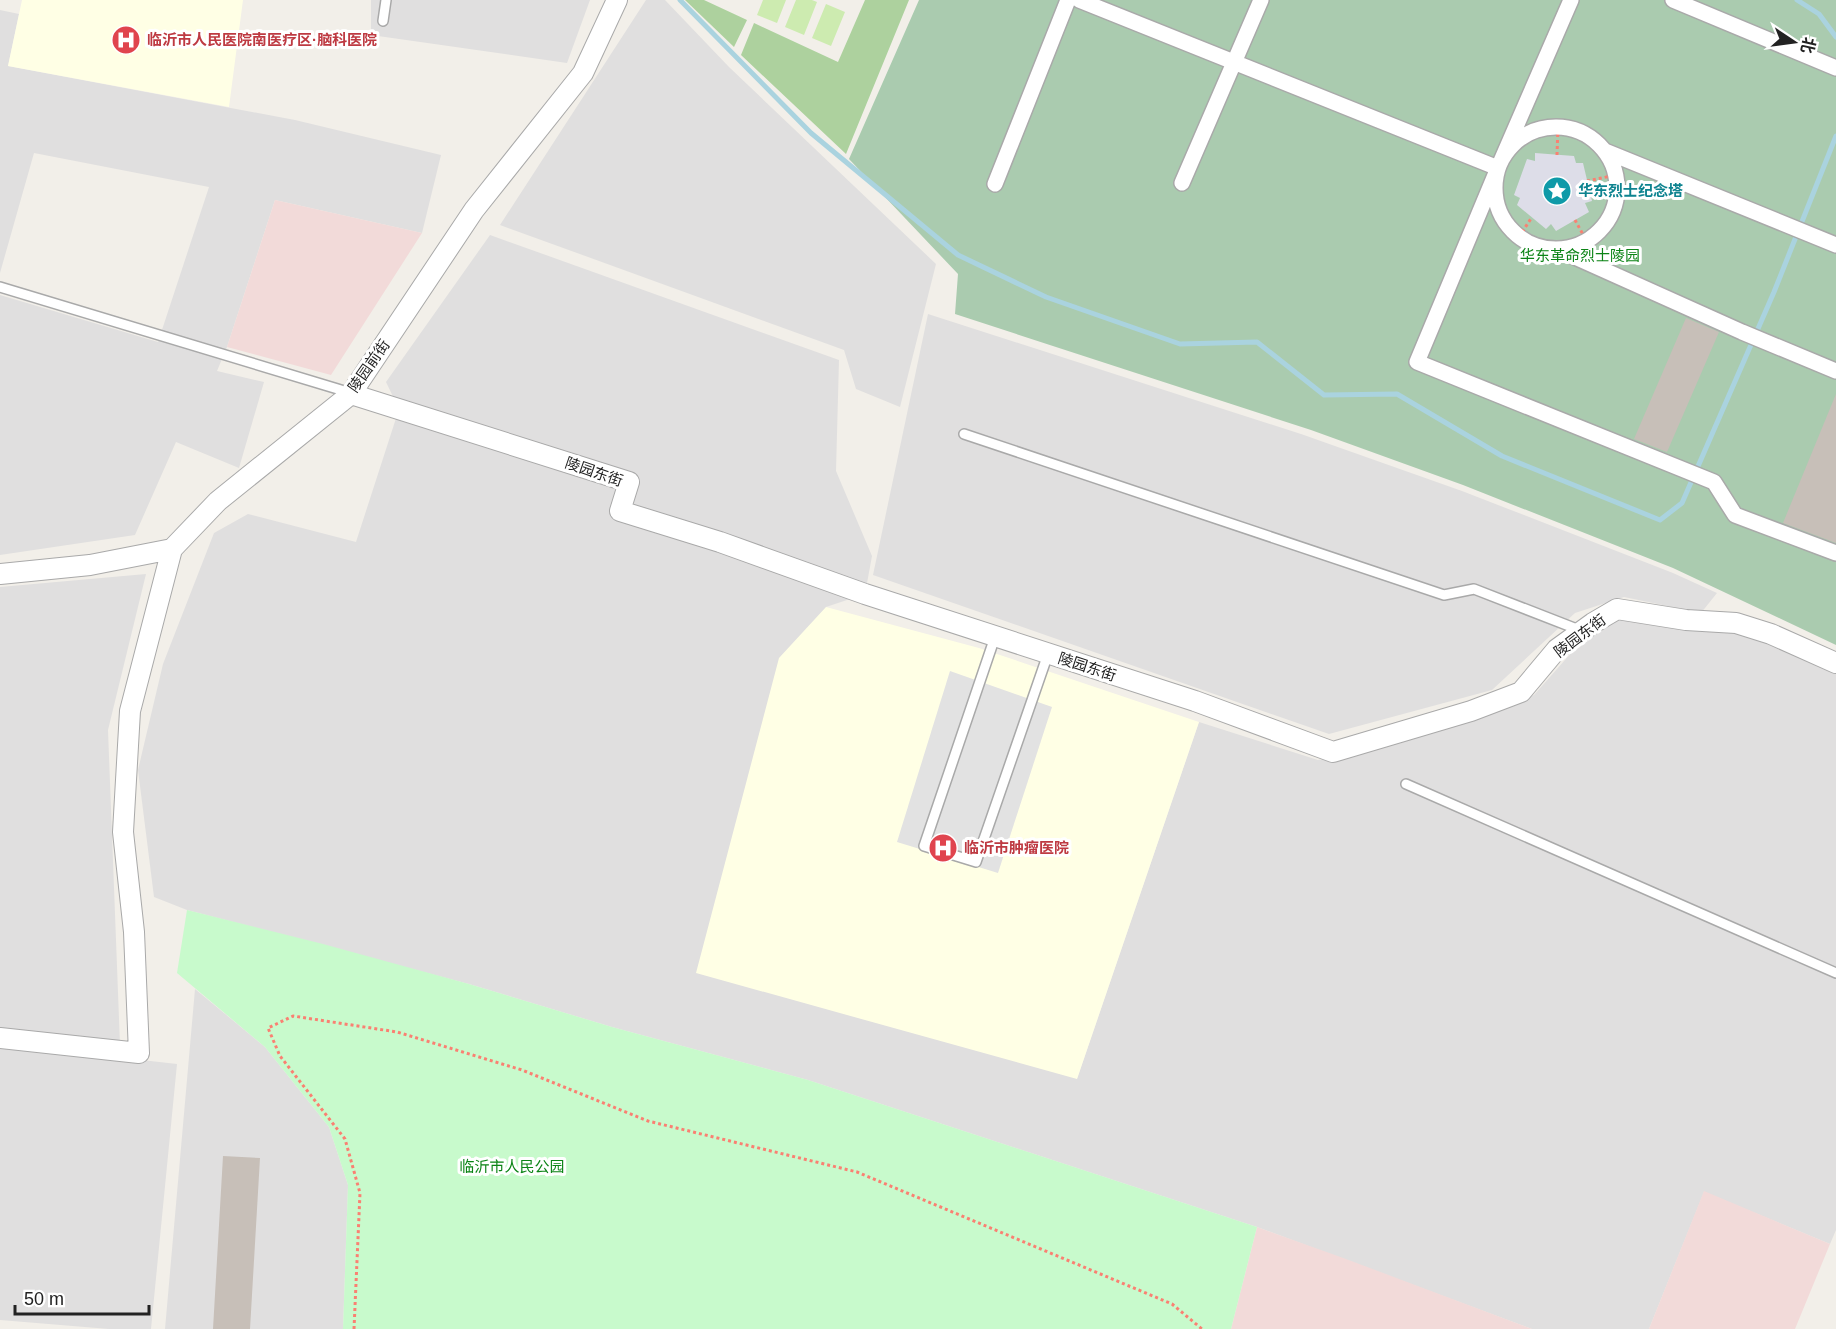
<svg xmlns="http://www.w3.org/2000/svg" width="1836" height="1329" viewBox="0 0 1836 1329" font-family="Arial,'Noto Sans SC',sans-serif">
<rect width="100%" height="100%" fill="#f2efe9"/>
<path fill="#e0dfdf" d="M371 0H590L567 63 371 35Z
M646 0H665L729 67 936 264 900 407 856 389 844 350 500 225Z
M0 10 19 14 8 66 295 120 441 155 422 233 275 200 227 347 217 371 264 382 239 468 176 442 135 535 0 555V295L158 342 209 187 34 153 0 273Z
M490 235 839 360 836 471 872 556 865 594 826 607 1077 1079 1199 722 1318 760 1339 756 1534 695 1587 635 1617 619 1678 625 1728 627 1760 637 1836 671V1230L1830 1244 1704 1192 1649 1329H1532L1257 1227 808 1080 612 1027 469 984 187 910 154 897 138 770 163 664 214 533 248 514 356 542 399 409 386 382Z
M928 314 1301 434 1462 491 1673 573 1717 593 1701 613 1624 597 1575 613 1492 690 1329 734 873 575Z
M146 574 108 730 120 1045 0 1028V587Z
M195 989 265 1047 329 1127 348 1185 343 1329H165Z
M0 1044 177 1064 151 1329H109L0 1320Z"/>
<path fill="#f2dad9" d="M275 200 422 233 331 375 227 347Z
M1704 1191 1830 1244 1795 1329H1649Z
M1257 1227 1346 1259 1532 1329H1231Z"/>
<path fill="#ffffe5" d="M22 0H243L229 107 8 66Z
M826 607 979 648 1199 722 1077 1079 696 973 779 658Z"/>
<path fill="#cdebb0" d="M763 0H786L777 23 757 15Z
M796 0H812L817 2 804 35 785 27Z
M826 4 845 12 831 46 812 38Z"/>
<path fill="#add19e" d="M685 0H704L747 20 734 47Z
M865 0H909L846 154 741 55 754 23 838 62Z"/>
<path fill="#aacbaf" d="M919 0H1836V645L1673 568 1463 485 1311 430 955 314 958 274 849 159Z"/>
<path fill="#c8facc" d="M187 910 323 944 469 984 612 1027 808 1080 1257 1227 1231 1329H343L348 1185 329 1127 265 1047 177 973Z"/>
<path fill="#e2e2e2" d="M950 671 1052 707 998 873 897 842Z"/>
<path fill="#dddde8" d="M1535 153 1574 156 1576 163H1583L1592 201 1585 203 1589 212 1556 231 1551 224 1546 229 1517 205 1520 198 1514 195 1527 159 1535 161Z"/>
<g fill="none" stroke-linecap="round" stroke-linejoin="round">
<path stroke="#aad3df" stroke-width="5" d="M680 0 811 133 958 255 1046 297 1180 344 1257 342 1324 395 1397 394 1502 456 1660 520 1682 503 1774 292 1836 136
M1797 0 1819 14 1836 37"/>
</g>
<path fill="#c7bfb8" d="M1686 318 1719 332 1667 452 1634 439Z
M1836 394V543L1783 523Z
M223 1156 260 1158 250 1329H213Z"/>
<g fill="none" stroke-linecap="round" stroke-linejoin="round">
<g stroke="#a9a9a9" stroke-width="12">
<path id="service" d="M383 21 386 0
M0 287 351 393
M964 434 1444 595 1474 589 1582 631
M995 637 924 846 976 862 1048 654
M1406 784 1836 973"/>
</g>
<g stroke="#a9a9a9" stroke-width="18">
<path id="pedestrian" d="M1079 0 1498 168
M1571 0 1498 168 1417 362 1714 482 1735 515 1836 553
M1673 0 1836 68
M1495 188a61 61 0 1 1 122 0a61 61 0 1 1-122 0Z
M1605 151 1836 245
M1182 183 1261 0
M995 184 1068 0
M1557 249 1742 332 1836 371"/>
</g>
<g stroke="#a9a9a9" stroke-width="22">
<path id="minor" d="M351 394 629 482 620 511 720 542 865 594 1195 701 1333 752 1471 711 1521 692 1557 649 1593 623 1617 609 1686 620 1736 623 1771 634 1836 663
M0 574 90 565 172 549 218 501 351 394 474 210 583 73 617 0
M0 1038 139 1053 134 932 123 832 130 711 172 549"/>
</g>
<path stroke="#fa8072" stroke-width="3" stroke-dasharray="3 3" stroke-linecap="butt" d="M1557 155 1558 126
M1587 181 1616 175
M1575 220 1586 240
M1519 237 1532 217
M354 1329 360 1193 345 1139 280 1056 268 1028 293 1016 397 1032 522 1070 648 1121 857 1172 1172 1304 1202 1329"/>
<use href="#service" stroke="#fff" stroke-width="9"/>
<use href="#pedestrian" stroke="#fff" stroke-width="15"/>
<use href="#minor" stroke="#fff" stroke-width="20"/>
</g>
<defs>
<g id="hospital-disc" transform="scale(1.5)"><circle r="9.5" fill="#e0444e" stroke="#fff"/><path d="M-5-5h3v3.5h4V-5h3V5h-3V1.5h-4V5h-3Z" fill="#fff"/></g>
<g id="sight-disc" transform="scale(1.5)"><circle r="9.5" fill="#0f9aa8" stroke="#fff"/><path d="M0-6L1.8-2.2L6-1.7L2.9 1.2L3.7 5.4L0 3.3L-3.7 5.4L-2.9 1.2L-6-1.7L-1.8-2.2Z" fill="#fff"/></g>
</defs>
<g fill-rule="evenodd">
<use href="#hospital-disc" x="126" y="40"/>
<use href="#sight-disc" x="1557" y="191"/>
<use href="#hospital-disc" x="943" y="848"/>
</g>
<g text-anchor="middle" stroke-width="6" stroke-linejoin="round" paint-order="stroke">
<g font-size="15" font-weight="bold" fill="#be3a42" stroke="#fff" text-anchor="start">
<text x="147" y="45">临沂市人民医院南医疗区·脑科医院</text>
<text x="964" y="853">临沂市肿瘤医院</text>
</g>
<g font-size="15" font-weight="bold" fill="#0d838f" stroke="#fff" text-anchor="start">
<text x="1578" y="196">华东烈士纪念塔</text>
</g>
<g font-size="15" fill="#0c8416" stroke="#fff">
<text x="1580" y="261">华东革命烈士陵园</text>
<text x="512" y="1172">临沂市人民公园</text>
</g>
<g font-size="15" fill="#222" stroke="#fff">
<text transform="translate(369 366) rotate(-55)" y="5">陵园前街</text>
<text transform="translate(594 472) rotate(19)" y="5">陵园东街</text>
<text transform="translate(1580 636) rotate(-37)" y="5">陵园东街</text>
<text transform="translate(1087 667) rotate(18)" y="5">陵园东街</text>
</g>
</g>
<g transform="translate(1794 42) rotate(103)" stroke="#ffffff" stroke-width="4.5" paint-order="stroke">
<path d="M0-4.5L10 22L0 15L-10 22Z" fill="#222222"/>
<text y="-9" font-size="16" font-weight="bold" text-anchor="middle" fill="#222222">北</text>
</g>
<path d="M15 1305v9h134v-9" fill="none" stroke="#222222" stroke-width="3"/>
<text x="24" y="1305" font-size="18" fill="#222222" stroke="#ffffff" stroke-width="4.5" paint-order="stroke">50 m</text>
</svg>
